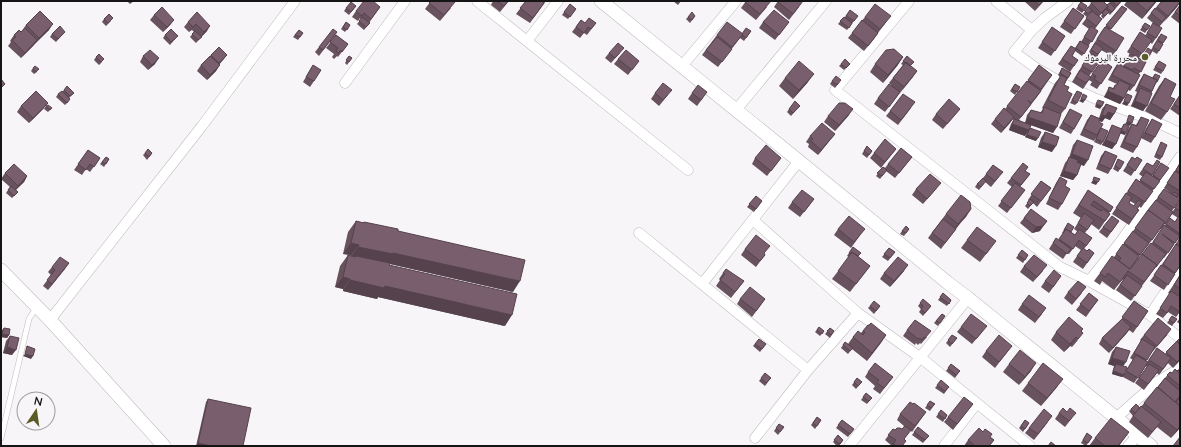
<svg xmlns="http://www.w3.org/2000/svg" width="1181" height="447" viewBox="0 0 1181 447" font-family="Lato,'Noto Naskh Arabic',sans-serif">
<rect width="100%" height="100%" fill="#f7f5f8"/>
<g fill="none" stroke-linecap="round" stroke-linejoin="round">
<g stroke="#bebbbe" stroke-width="6">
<path id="service" d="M1 438 29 319 36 308"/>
</g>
<g stroke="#bebbbe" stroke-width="11">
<path id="minor" d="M477 1 688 170
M909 1 835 90 1060 267 1089 281 1150 315 1180 338
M996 1 1032 30
M1068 1 1045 18 1032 30 1014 52 1036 68 1066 85 1096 99 1152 120 1180 133
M527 41 558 1
M682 66 736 1
M345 83 405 1
M736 110 826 1
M753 220 858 313 921 358 1030 446
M639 233 808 370
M1089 281 1121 241 1180 157
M702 284 799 161
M1150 315 1180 270
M50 320 202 126 295 1
M1116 418 1157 382 1180 368
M755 438 808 370 858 313
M849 446 968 298
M944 446 977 403
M1128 446 1138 435"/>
</g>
<g stroke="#bebbbe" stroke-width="14">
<path id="tertiary" d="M601 1 799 161 948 283 968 298 1151 446
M1 270 50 320 164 446"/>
</g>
<use href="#service" stroke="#fff" stroke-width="5"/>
<use href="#minor" stroke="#fff" stroke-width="10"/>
<use href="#tertiary" stroke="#fff" stroke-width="13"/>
</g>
<path fill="#68525e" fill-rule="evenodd" d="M127 1H134L130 4Z
M431 1 451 8 440 21 425 9Z
M493 1H509L500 12 491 5Z
M526 1H546L530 23 516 14Z
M673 1H681L678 5Z
M746 1 767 7 756 20 741 8Z
M778 1 799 7 789 20 774 7Z
M1024 1H1044L1035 11Z
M1111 1H1122L1110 15 1108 13 1103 19 1101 16 1105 10 1099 16 1102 19 1095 29 1098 31 1082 56 1075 51 1072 56 1078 60 1070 72 1058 64 1071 46 1075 48 1080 41 1081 42 1089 29 1082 24 1091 12V11L1087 17 1083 14 1091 3 1107 5Z
M1127 1H1157L1142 19 1124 5Z
M1162 1H1180V3L1159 27 1156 38 1152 44 1150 42 1139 58 1140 59 1148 48 1151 50 1159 36 1167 37 1162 44H1163L1157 54 1152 51 1139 74 1134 86 1130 91 1128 90 1124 98 1120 104 1104 97 1109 87 1113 88 1115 85H1116L1117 84 1108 80 1114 69 1121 58V65L1123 66 1130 54 1127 52 1140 32 1145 36 1153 23 1147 18 1151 13Z
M1081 2 1087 6 1082 13 1076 9Z
M570 4 576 9 568 19 562 15Z
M1180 5V24L1171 17Z
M356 6 349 15 344 11 346 8Z
M1122 6 1127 9 1110 30 1116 51 1112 56 1101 50 1097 57 1092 72 1089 76 1090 77 1102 60 1112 67 1097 89 1090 85 1092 82 1089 80 1083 89 1072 82 1090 53 1089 52 1101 32Z
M380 7 369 23H370L364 30 357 24 361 19 360 18 358 21 352 17 356 11Z
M1073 8 1084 16 1071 34 1060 27Z
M850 10 858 16 847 30 838 24 844 17H845Z
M197 12 207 31 196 43 190 37 194 32 192 30 189 32 184 27 188 22Z
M154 15 174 20 170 25 163 32 150 20Z
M695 16 690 23 686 19 688 17Z
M865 17 887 21 878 33 874 39 864 51 848 38Z
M104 19 111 21 106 26 102 22Z
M581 20 585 23H596L587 35 584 33 580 38 572 32Z
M346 22 350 25 345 32 341 29Z
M763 22H789L775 40 759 28Z
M1145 23 1150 26 1145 33 1140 30Z
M26 25 49 30 21 58 8 46 11 42 10 41 14 35 21 32Z
M1052 27 1065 36 1051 56 1038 48Z
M299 30 303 33 298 40 293 37Z
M751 31 744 41 740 38 718 67 702 55 717 35 742 34Z
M65 32 56 42 50 37 52 34Z
M337 32 319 56 315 52 319 47Z
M165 35 176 38 170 45 163 38Z
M336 35 348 44 338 57 337 56 334 59 332 57 334 54 326 48Z
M219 47 227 55 219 65 216 71 207 80 197 71 201 65Z
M609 53H620L611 63 605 58Z
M143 56 155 64 148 70 140 62Z
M349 56 352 58 347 65 345 63Z
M907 56 911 66 917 71 885 112 874 104 878 98 891 85 889 83 903 65 901 64Z
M96 57 102 62 99 65 94 60Z
M903 57 897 66 883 83 870 72 875 64Z
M618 59 635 66 628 75 614 64Z
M1159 61 1163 71 1161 74 1153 70Z
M841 64 848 66 844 70 839 66Z
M313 65 314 81 310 87 303 82Z
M1039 65 1052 75 1037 97 1019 120 1025 123 1027 115 1031 110 1040 113 1043 109 1042 108 1055 83 1060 77 1058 75 1062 68 1071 73 1064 85 1067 91 1065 109 1061 114 1053 133 1031 125 1029 130 1036 141 1025 137 1028 131 1025 136 1009 130 1011 124 1014 120 1013 119 1001 133 991 124 995 119 1005 109 1028 81Z
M33 68 37 72 34 74 31 71Z
M1144 74 1152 78 1155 74 1157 82 1155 85 1143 111 1131 106 1137 92 1135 91 1140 80Z
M785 78 808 82 793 99 779 86Z
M1165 78 1170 97 1167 112 1161 120 1145 111 1159 86Z
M832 81 839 83 835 88 830 84Z
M1015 84 1020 87 1015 95 1010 91Z
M64 90 74 93 69 98 68 102 65 105 56 97 58 94 63 91Z
M1077 91V103L1075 105 1070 103Z
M655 93 668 95 659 106 651 99Z
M692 93 703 98 697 106 688 99Z
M1180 95V116L1170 109Z
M1106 104 1114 114 1110 120 1105 118 1102 122 1099 121V122L1100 130 1103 142 1101 145 1094 142 1097 136 1094 141 1080 135 1087 120 1091 115 1099 118 1102 109Z
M21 106 44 108 29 123 17 112Z
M46 106 52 108 48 112 44 109Z
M800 106 791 116 787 112 789 109Z
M911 108 898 125 886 116 890 111Z
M960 109 943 129 932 120 936 114Z
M1070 109 1074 129 1071 134 1059 128Z
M849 115 835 131 824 122 828 116Z
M1141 117 1137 147 1133 153 1120 147 1128 129 1132 124 1136 125Z
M1152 119 1155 137 1151 143 1141 138 1148 125Z
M1124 124 1125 135 1120 133 1112 149 1102 145 1112 125 1121 129Z
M1045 132 1052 152 1038 147 1041 138Z
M835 134 818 155 808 147 809 144 806 142 810 136Z
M1077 140 1084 166 1081 164 1077 175 1073 180 1060 176 1065 163 1069 158 1073 145Z
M1161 142 1162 157 1160 160 1154 157Z
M867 146 872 151 867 158 862 154Z
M896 149 881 168 870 158 874 153Z
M88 150 100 158 90 172 86 169 82 175 74 170Z
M1105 151 1111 169 1108 174 1096 169 1101 156Z
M145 153H152L147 160 143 155Z
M106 157 109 159 104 167 100 164Z
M912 157 895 178 886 171 880 179 876 176 883 167 885 168 888 164Z
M1132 157 1135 159 1142 160 1131 176 1123 171Z
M755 158H781L767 176 752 164Z
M1118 159 1120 169 1118 172 1113 169Z
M1160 162 1151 176H1152L1161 163 1160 180 1141 208 1139 206 1137 209 1139 210 1129 225 1112 214 1136 179 1139 182 1142 178 1143 177 1139 174 1147 163 1152 166ZM1130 201 1135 204 1134 206 1129 203Z
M1180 163V196L1178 198 1179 199 1180 198V199L1172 211H1173L1180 201V236L1164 258H1163L1152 272 1131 301 1116 290 1123 280V279L1114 290 1102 281 1100 285 1094 281 1100 273 1114 257 1156 200 1164 189 1172 194 1164 188ZM1172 214 1178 218 1175 222 1170 218 1152 243 1130 269 1145 248H1146L1160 229H1161Z
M993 165 999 177 991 187 985 182 979 190 975 187 977 184 983 178Z
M1025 171 1030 174 1020 187 1025 190 1007 213 998 206 1012 187 1007 183 1011 178Z
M5 173 27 176 24 182 16 190 18 192 12 198 6 193 10 187 1 179Z
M1060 177 1065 186 1062 204 1058 210 1046 204 1056 183Z
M1041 181 1051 188 1037 207 1033 203 1028 209 1025 206 1029 201 1028 200Z
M937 188 923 204 912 195 916 189Z
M1088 190 1113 207 1109 213 1110 214 1099 230 1091 224 1085 233 1092 238 1084 249 1087 251 1094 253 1083 269 1073 262 1081 250 1075 246 1069 254 1067 253 1063 259 1049 249 1056 238 1059 240 1063 234 1062 233 1068 223 1071 232 1075 235 1078 232 1074 229 1081 218 1073 213Z
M756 196 762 201 754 212 747 207Z
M814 199 800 217 788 208 792 202Z
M971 209 941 249 928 238 946 214Z
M1031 209 1040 231 1032 233 1020 223Z
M356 221 363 223 364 222 398 231 513 292 390 264 389 265 505 326 378 297 377 299 343 291V289L335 287 340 266 348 255 351 256V255L343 254 348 232Z
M1119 221 1107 238 1099 232 1103 227Z
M838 229 861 234 851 248 834 235Z
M909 229 904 236 900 234 902 231Z
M1180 237V266L1164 290 1150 281 1178 242V240Z
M967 240 990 249 980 262 961 248Z
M853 247 858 256 870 266 850 292 832 279 849 257 847 256Z
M889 248 895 252 888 261 882 257Z
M745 249 764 254 765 255 756 267 741 255Z
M1022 250 1028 255 1023 263 1016 258Z
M69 263 48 290 43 286 51 275 48 272 52 267Z
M1024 266 1043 271 1033 282 1020 272Z
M904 271 890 287 880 279 884 273Z
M723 273 744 281 731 298 716 286 720 280 719 279Z
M1180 275V312L1176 317 1168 312 1163 318 1156 314 1170 294 1168 293Z
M1045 281 1057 282 1049 293 1041 287Z
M1068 292 1082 293 1072 305 1064 298Z
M943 293 951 300 947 306 938 300Z
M1089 293 1098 300 1086 317 1076 310Z
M740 299H765L752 317 737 304Z
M923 299 931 306 923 316 919 312 921 309 918 306Z
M1134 301 1148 311 1133 333 1129 330 1109 353 1099 344 1102 338 1121 320Z
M1022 304 1042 314 1035 323 1018 310Z
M870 306H880L874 314 868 308Z
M942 314 945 316 938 326 934 323Z
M1172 316 1177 319 1172 326 1167 323Z
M1180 318V324L1177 322Z
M868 325 886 335 867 361 852 349 848 354 841 348 845 342 848 344 853 337 861 333Z
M819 327 824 331 820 336 815 332Z
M961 327 983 331 972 344 957 332Z
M4 328 9 335 7 338 1 337 2 330Z
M830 328 834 331 830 338 825 334Z
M907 330 927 337 921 344 920 343 918 345 916 343 915 345 903 336Z
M1081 331 1077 341 1072 347 1070 346 1064 352 1051 340 1056 332Z
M952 335 957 338 950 347 946 343Z
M1144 335H1167L1153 351H1152L1146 361 1147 362 1157 348 1165 354 1180 339V360L1173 368 1168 363 1159 375 1157 373 1144 390 1135 383 1147 367 1146 366 1134 383 1123 377H1122L1112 374 1114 366 1108 364 1112 352 1116 347 1123 366 1125 373 1133 360 1130 358 1141 341 1140 340Z
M10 336 12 355 3 353 6 341Z
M759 339 766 344 760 352 753 346Z
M986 351H1008L995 368 982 357Z
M951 364 960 371 955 378 946 371Z
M1009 364 1031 371 1019 385 1003 372Z
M1180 369V428L1171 438 1157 427 1148 438 1129 422 1134 414 1133 416 1129 411 1131 409 1140 408 1170 372 1172 373Z
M868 372 893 377 880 394 873 389 875 386 865 377Z
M765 373 771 378 765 386 759 381Z
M857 378 862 382 856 389 852 385Z
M941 380 949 387 944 394 935 388Z
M1028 383 1057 387 1041 406 1022 391Z
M866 393 872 398 867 404 861 400Z
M208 399 243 446H196L206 402Z
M930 401 935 404 930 411 925 408Z
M973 404 953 430 944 422 948 417Z
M941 410 947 415 943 422 936 417Z
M926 412 912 432 910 430 904 439 902 446H892L885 440 893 429 895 430 902 429 904 426 897 420 900 414Z
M1059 413 1072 418 1065 427 1055 419Z
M817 417 821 420 815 429 811 425Z
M842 420 854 429 848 437 836 428Z
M1025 420 1029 423 1023 432 1019 428Z
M1048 422 1034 440 1025 433 1029 428Z
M779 424 784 427 778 435 774 431Z
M918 427 929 436 923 443 912 435Z
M983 432 994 440 989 446H964L968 440Z
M1129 432 1119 446H1089L1095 438Z
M1087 433 1092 437 1086 446 1081 443Z
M838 435 843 440 839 446H837L833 442Z"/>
<path fill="#55424c" d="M1156 1H1157L1142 19 1147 11Z
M1180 2 1177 7 1164 22 1168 16Z
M1108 6 1104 11 1097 18 1101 13Z
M174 20 170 25 163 32 167 27Z
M53 24 49 30 35 43 39 38Z
M210 26 207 31 200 38 204 32Z
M37 40 33 46 21 58 25 53Z
M227 55 223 60 215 68 219 63Z
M903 57 897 66 883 83 888 75Z
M159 58 155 64 148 70 152 65Z
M220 65 216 71 207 80 210 75Z
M917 71 913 77 900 93 904 87Z
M814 74 808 82 793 99 799 90Z
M1108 91 1124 98 1120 104 1104 97Z
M1081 99 1085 100 1083 103 1079 101Z
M1124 101 1129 103 1127 106 1122 104Z
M1135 101 1147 106 1143 111 1131 106Z
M48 103 44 108 29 123 33 118Z
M1096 104 1102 106 1100 109 1095 107Z
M853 109 849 115 835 131 839 125Z
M1108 112 1114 114 1110 120 1105 118 1102 122 1098 120 1102 115Z
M1014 117 1010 123 1001 133 1004 128Z
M1028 117 1057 127 1053 133 1025 123Z
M1127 121 1132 123 1130 126 1125 124Z
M1012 124 1029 130 1025 136 1009 130Z
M1121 130 1126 133 1125 135 1119 133Z
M835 134 831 139 818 155 821 150Z
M1027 135 1038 138 1036 141 1025 137Z
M1106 140 1116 144 1112 149 1102 145Z
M1042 142 1056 146 1052 152 1038 147Z
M1072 154 1088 160 1084 166 1068 160Z
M1064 171 1077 175 1073 180 1060 176Z
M27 176 24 182 14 191 18 186Z
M1093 180 1098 182 1096 185 1091 183Z
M971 209 966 217 952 232 958 224Z
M1047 221 1040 231 1032 233 1036 227Z
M351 243 359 245 351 255 343 254Z
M358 247 393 253 520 281 513 292 386 263 356 256 354 258 351 257Z
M69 263 65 269 48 290 52 284Z
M908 265 904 271 890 287 894 281Z
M343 277 350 279 343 289 335 287Z
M350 280 385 286 512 315 505 326 378 297 377 299 343 291Z
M1131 327 1127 333 1109 353 1113 348Z
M1171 329 1167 335 1153 351 1157 346Z
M1083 333 1077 341 1072 347 1078 339Z
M2 334 9 335 7 338 1 337Z
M886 335 881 343 867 361 872 353Z
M1076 337 1070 346 1064 352 1070 344Z
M7 347 16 350 12 355 3 353Z
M25 354 33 356 31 359 23 356Z
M1112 358 1126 362 1122 368 1116 364 1114 366 1108 364Z
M1180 359V360L1173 368 1177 362Z
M1036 363 1031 371 1019 385 1025 377Z
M1113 371 1124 375 1122 377 1112 374Z
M1063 379 1057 387 1041 406 1047 398Z
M1180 426V428L1171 438Z
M198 443 211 446H196Z"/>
<path fill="#795f6d" stroke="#55424c" d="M364 1H373L380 7 371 19 364 13 362 16 356 11Z
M431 1H453L455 2 444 15 429 3Z
M497 1H508L504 6Z
M526 1H541L544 3 533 18 520 8Z
M746 1H771L760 14 745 2Z
M778 1H803L793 14 778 2Z
M1034 1H1043L1039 5Z
M1092 1H1103L1108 6 1101 13 1091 3Z
M1112 1H1121L1117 6Z
M1135 1H1156L1147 11Z
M1162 1H1180V2L1168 16 1157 7Z
M351 2 356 6 351 12 346 8Z
M1081 2 1087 6 1084 11 1078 6Z
M1110 3 1115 8 1112 12 1107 8 1108 6 1107 5Z
M570 4 576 9 570 17 564 12Z
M875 4 891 16 880 29 865 17Z
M1180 5V15L1175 12Z
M1122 6 1127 9 1111 29 1106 25Z
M162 7 174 20 167 27 154 15Z
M1088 7 1092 10 1088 14 1085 11Z
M1073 8 1084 16 1075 29 1064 21Z
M1155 8 1166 17 1162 22 1151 13Z
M1106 9 1109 12 1105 16 1102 13Z
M774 10 789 22 779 35 763 22Z
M850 10 858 16 854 21 846 16Z
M40 11 53 24 39 38 26 25Z
M1092 11 1102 19 1096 26 1086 18Z
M197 12 210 26 204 32 196 24 193 27 188 22Z
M692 12 695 16 692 20 688 17Z
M109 14 113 18 108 23 104 19Z
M362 17 370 23 366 27 359 21Z
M844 17 852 23 849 28 840 21Z
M589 18 596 23 591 29 588 27 584 33 576 27 581 20 585 23Z
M862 20 878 33 868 46 852 33Z
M346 22 350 25 347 30 343 27Z
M727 22 743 34 732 47 717 35Z
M1145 23 1150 26 1147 30 1142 27Z
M1153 23 1162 28 1156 38 1147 33Z
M60 26 65 32 58 39 52 34Z
M1091 26 1098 31 1092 42 1084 37Z
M1052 27 1065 36 1055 51 1042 42Z
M1105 27 1124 38 1116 51 1097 39Z
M25 28 37 40 25 53 12 40 16 37 14 35 19 30 21 32Z
M746 28 751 31 746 38 742 35 743 34H742Z
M171 29 178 36 171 42 165 35Z
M333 29 337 32 323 50 319 47Z
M299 30 303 33 300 37 295 35Z
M195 31 202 37 198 40 192 34Z
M1140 32 1152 40 1142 54 1131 46Z
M1161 34 1167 37 1163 43 1158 40Z
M336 35 348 44 342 52 341 50 338 53 336 51 338 48 330 42Z
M717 37 732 49 722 62 706 50Z
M1080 41 1089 46 1084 54 1076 48Z
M1157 41 1163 44 1159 51 1153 47Z
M618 43 624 48 615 58 609 53Z
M1095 43 1103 48 1098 54 1091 50Z
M1071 46 1076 49 1072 56 1078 60 1074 66 1062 59Z
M219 47 227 55 219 63 211 55Z
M1148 48 1152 51 1147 60 1142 57Z
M894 49 903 57 888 75 875 64 886 50Z
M150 50 159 58 152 65 143 56Z
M626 50 639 61 632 70 618 59Z
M1090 53 1101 59 1092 72 1082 66Z
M99 54 104 59 101 62 96 57Z
M1130 54 1146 62 1141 72 1134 68 1133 70 1124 66Z
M210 56 220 65 210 75 201 65Z
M349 56 352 58 349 62 346 60Z
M907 56 914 62 910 66 903 61Z
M1121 58 1124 60 1121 65 1118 63Z
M845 59 850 64 846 68 841 64Z
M1102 60 1112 67 1101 84 1094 79 1096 76 1092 74Z
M799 61 814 74 799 90 785 78Z
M1159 61 1166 65 1163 71 1155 67Z
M906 62 917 71 904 87 893 78Z
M1118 64 1140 75 1134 86 1112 75Z
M313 65 321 70 314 81 306 77Z
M1039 65 1052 75 1041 89 1028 80Z
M35 66 39 69 36 72 33 68Z
M1062 68 1071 73 1068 78 1060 73Z
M1080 70 1091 77 1086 83 1076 77Z
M1144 74 1157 80 1152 91 1139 85Z
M1155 74 1160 76 1157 82V80L1153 78Z
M1061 75 1067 78 1064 85 1069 87 1067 91 1072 94 1065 109 1048 100Z
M836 76 841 80 837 85 832 81Z
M1165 78 1176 84 1170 97 1175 99 1167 112 1151 103Z
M1 79 5 84 1 88Z
M1119 80 1130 85 1124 98 1108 91 1109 87 1114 89 1115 85H1117Z
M1027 81 1041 91 1031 103 1028 100 1031 104 1021 117 1007 106Z
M663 83 672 90 663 100 655 93Z
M889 84 900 92 889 107 878 98Z
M1015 84 1020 87 1017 92 1012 89Z
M698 85 707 92 701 100 692 93Z
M67 86 74 93 70 96 64 90Z
M1140 88 1152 93 1147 106 1135 101Z
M36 91 48 103 33 118 21 106Z
M62 91 70 99 67 103 58 94Z
M1077 91 1082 93 1077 103 1072 100Z
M903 94 915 102 901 120 890 111Z
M1083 94 1087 96 1085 100 1081 99Z
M1127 94 1132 96 1129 103 1124 101Z
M1180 95V108L1174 104Z
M949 99 960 109 947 124 936 114Z
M1098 100 1104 102 1102 106 1096 104Z
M795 101 800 106 793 113 789 109Z
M839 103H845L853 109 839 125 828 116Z
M1106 104 1117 108 1114 114 1108 112 1106 116 1102 115Z
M48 105 52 108 50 110 46 106Z
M1044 107 1061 114 1057 127 1028 117 1031 110 1042 113Z
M1004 108 1014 117 1004 128 995 119Z
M1070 109 1082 115 1074 129 1063 122Z
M1091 115 1100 119 1099 122 1103 124 1097 135 1084 129Z
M1129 115 1134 117 1132 123 1127 121Z
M1141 117 1149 120 1137 147 1124 142 1132 124 1137 126Z
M1014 119 1031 125 1029 130 1012 124Z
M1152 119 1162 124 1155 137 1145 133Z
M822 123 835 134 821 150 811 141 813 139 810 136Z
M1124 124 1129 126 1126 133 1121 130Z
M1112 125 1122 129 1116 144 1106 140Z
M1030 128 1041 132 1038 138 1027 135Z
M1101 128 1108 131 1103 142 1096 139Z
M1045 132 1059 137 1056 146 1042 142Z
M885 139 896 149 885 162 874 153Z
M1077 140 1093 146 1088 160 1072 154Z
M1161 142 1167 145 1162 157 1156 154Z
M766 145 781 158 771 171 755 158Z
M867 146 872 151 869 155 864 151Z
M901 148 912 157 899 173 888 164Z
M148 149 152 153 149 157 145 153Z
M88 150 100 158 94 167 90 164 86 170 78 164Z
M1105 151 1117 156 1111 169 1099 164Z
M106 157 109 159 106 164 102 162Z
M1069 157 1078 160 1077 162 1081 164 1077 175 1064 171Z
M1132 157 1135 159 1137 157 1142 160 1135 171 1127 165Z
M1118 159 1124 162 1120 169 1115 166Z
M1157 160 1160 162 1152 175 1143 169 1147 163 1153 166Z
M1023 163 1028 167 1025 171 1030 174 1021 185 1011 178Z
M1161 163 1169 168 1160 180 1153 175Z
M1180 163V173L1176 170Z
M14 164 27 176 18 186 5 173Z
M993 165 1003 172 995 181 986 174Z
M883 167 887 170 882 176 877 173Z
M1175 171 1180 174V191L1167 183Z
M1146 172 1160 181 1154 189 1140 180Z
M930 174 941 183 927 199 916 189Z
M1060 177 1067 181 1065 186 1070 189 1062 204 1049 198Z
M1094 177 1100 179 1098 182 1093 180Z
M983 178 986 181 981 187 977 184Z
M1136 179 1153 191 1145 202 1128 191Z
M1041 181 1051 188 1041 201 1031 194Z
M1015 183 1025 190 1011 208 1001 201Z
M11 186 18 192 14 196 8 190Z
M1164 189 1180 199 1174 208 1158 197Z
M802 190 814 199 804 212 792 202Z
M1088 190 1113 207 1110 212 1094 201 1091 205 1101 211 1103 209 1110 214 1105 221 1079 205Z
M1174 192 1178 194 1177 197 1172 194Z
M1126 193 1132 197 1129 203 1134 206 1138 200 1142 202 1137 209 1139 210 1132 219 1116 208Z
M961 195 970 202 971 209 958 224 946 214Z
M756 196 762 201 756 209 749 204Z
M1030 199 1034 202 1030 206 1027 203Z
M1156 200 1173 212 1165 224 1164 223 1165 222 1148 210Z
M1180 201V211L1175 208Z
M1031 209 1047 221 1043 226 1036 227 1024 218Z
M1148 210 1165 222 1152 240 1135 228Z
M1084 213 1094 220 1087 230 1078 223Z
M1180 214V234L1166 224 1170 218 1175 222Z
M849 216 865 229 854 242 838 229Z
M1112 216 1119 221 1111 232 1103 227Z
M943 219 956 229 945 243 932 233Z
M356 221 364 223V222L398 229V231L525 260 520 281 393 253V254L358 247 359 245 351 243Z
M1068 223 1074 227 1071 232 1066 229 1065 231 1064 230Z
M1164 225 1180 236 1175 243 1162 234 1174 244 1168 253 1153 242Z
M906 226 909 229 906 233 902 231Z
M977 227 996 241 986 254 967 240Z
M1066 229 1075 235 1079 229 1092 238 1086 246 1079 240 1073 249 1059 239Z
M1133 231 1149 243 1140 255 1124 243Z
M756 235 770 246 764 253 765 255 760 261 745 249Z
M1056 238 1071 249 1067 254 1053 243Z
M1180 239V246L1176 244Z
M1151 243 1166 254 1156 267 1157 265 1142 254Z
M1123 244 1139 256 1130 269 1119 261 1121 258 1116 254Z
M1176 244 1180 247V266L1175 273 1163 264Z
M853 247 861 253 858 256 852 252 851 254 849 253Z
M889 248 895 252 890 258 884 254Z
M1083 248 1087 251 1089 249 1094 253 1087 263 1077 256Z
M1022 250 1028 255 1025 260 1018 255Z
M852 252 870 266 856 284 838 271Z
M1142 254 1157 265 1144 282 1128 271 1120 282 1108 273 1105 277 1100 273 1112 256 1130 269Z
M348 255 355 257 356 256 390 263 389 265 517 294 512 315 385 286 384 288 350 280V279L343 277Z
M1034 255 1047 265 1037 277 1024 266Z
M60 257 69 263 52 284 47 280 55 270 52 267Z
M898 257 908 265 894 281 884 273Z
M1161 265 1175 274 1168 285 1154 275Z
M726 269 744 281 735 292 720 280 725 274 723 273Z
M1054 270 1061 276 1053 287 1045 281Z
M1127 275 1142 286 1135 296 1120 285Z
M1180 275V288L1174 285Z
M1078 281 1086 287 1076 299 1068 292Z
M750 287 765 299 756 311 740 299Z
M1171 291 1180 297V312L1171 306 1167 313 1160 308Z
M943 293 951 300 949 304 940 297Z
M1089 293 1098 300 1089 311 1080 304Z
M1029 295 1046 308 1039 317 1022 304Z
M923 299 931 306 925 313 921 309 923 306 920 303Z
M874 301 880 306 876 311 870 306Z
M1134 301 1148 311 1137 327 1122 317Z
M942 314 945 316 940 323 936 321Z
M971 314 987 326 976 339 961 327Z
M1172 316 1177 319 1174 323 1169 320Z
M1069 317 1083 329 1081 331 1083 333 1078 339 1076 337 1070 344 1056 332Z
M1158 318 1171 329 1157 346 1144 335Z
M1122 319 1131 327 1113 348 1102 338Z
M915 320 931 331 925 338 924 337 922 340 920 338 918 339 907 330Z
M871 323 886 335 872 353 853 337 858 331 863 335 865 332 863 331 868 325H869Z
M819 327 824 331 822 334 817 330Z
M4 328 10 329 9 335 2 334Z
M830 328 834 331 831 335 827 331Z
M952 335 957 338 952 344 948 340Z
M999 335 1012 346 999 362 986 351Z
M10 336 19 338 16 350 7 347Z
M759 339 766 344 762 349 755 344Z
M1142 339 1155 347 1147 360 1134 353Z
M1179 339H1180V345L1177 341Z
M1177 341 1180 345V359L1177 362 1166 352Z
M845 342 853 348 850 351 843 345Z
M27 346 35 349 33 356 25 354Z
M1116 347 1130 351 1126 362 1112 358Z
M1157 348 1171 358 1163 369 1149 360Z
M1020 350 1036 363 1025 377 1009 364Z
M1136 355 1148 362 1138 378 1126 371Z
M875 363 893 377 884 388 877 383 879 380 868 372Z
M1043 363 1063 379 1047 398 1028 383Z
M951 364 960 371 956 375 948 368Z
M1116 364 1127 367 1124 375 1113 371Z
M1149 364 1159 370 1148 384 1139 378Z
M1175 369 1180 374V386L1167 375 1170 372 1172 373Z
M1180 369V374L1177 371Z
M765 373 771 378 766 383 761 378Z
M857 378 862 382 858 386 854 382Z
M1165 378 1180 391V396L1175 402 1158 387Z
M941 380 949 387 945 391 937 385Z
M1157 387 1180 406V426L1177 430 1144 403Z
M866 393 872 398 869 401 863 397Z
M964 397 973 404 957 424 948 417Z
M1180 397V406L1176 402Z
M208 399 251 408 243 446H211L198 443Z
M930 401 935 404 931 408 927 405Z
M910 402 913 404 914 403 926 412 915 426 900 414Z
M1136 404 1140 408 1135 413 1131 409Z
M1141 406 1161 422 1152 432 1133 416Z
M1063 408 1067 412 1070 408 1076 413 1069 421 1059 413Z
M1044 409 1052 416 1038 434 1029 428Z
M941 410 947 415 945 419 938 414Z
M817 417 821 420 817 426 813 423Z
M1111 418 1129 432 1118 446H1105L1095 438Z
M842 420 854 429 850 434 838 425Z
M1025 420 1029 423 1025 429 1021 426Z
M779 424 784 427 780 432 776 428Z
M905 426 911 430 904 439 906 441 902 446 899 445V446H896L893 444 896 440 888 435 893 429 895 430 897 428H900L902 429Z
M918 427 929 436 925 440 914 432Z
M979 428 983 432 985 429 992 434 990 437 994 440 989 446H975L968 440Z
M1087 433 1092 437 1088 443 1083 440Z
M838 435 843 440 840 444 834 440Z
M1180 437V446H1173Z
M1051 442 1056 446H1048Z"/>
<circle fill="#5b5b27" stroke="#f7f5f8" stroke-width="1.5" cx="1145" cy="57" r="4"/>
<g text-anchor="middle" stroke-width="3.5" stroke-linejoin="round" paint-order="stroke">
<g font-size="10" fill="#161516" stroke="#f7f5f8" text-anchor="end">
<text x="1137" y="61">محررة اليرموك</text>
</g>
</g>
<rect width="1181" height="447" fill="none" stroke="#161516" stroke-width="4"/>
<g transform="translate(36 411) rotate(13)"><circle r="19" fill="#f7f5f8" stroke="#9d9b9e"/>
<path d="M0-3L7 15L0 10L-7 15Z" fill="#5b5b27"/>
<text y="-6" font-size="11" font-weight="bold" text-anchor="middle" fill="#161516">N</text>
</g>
</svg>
